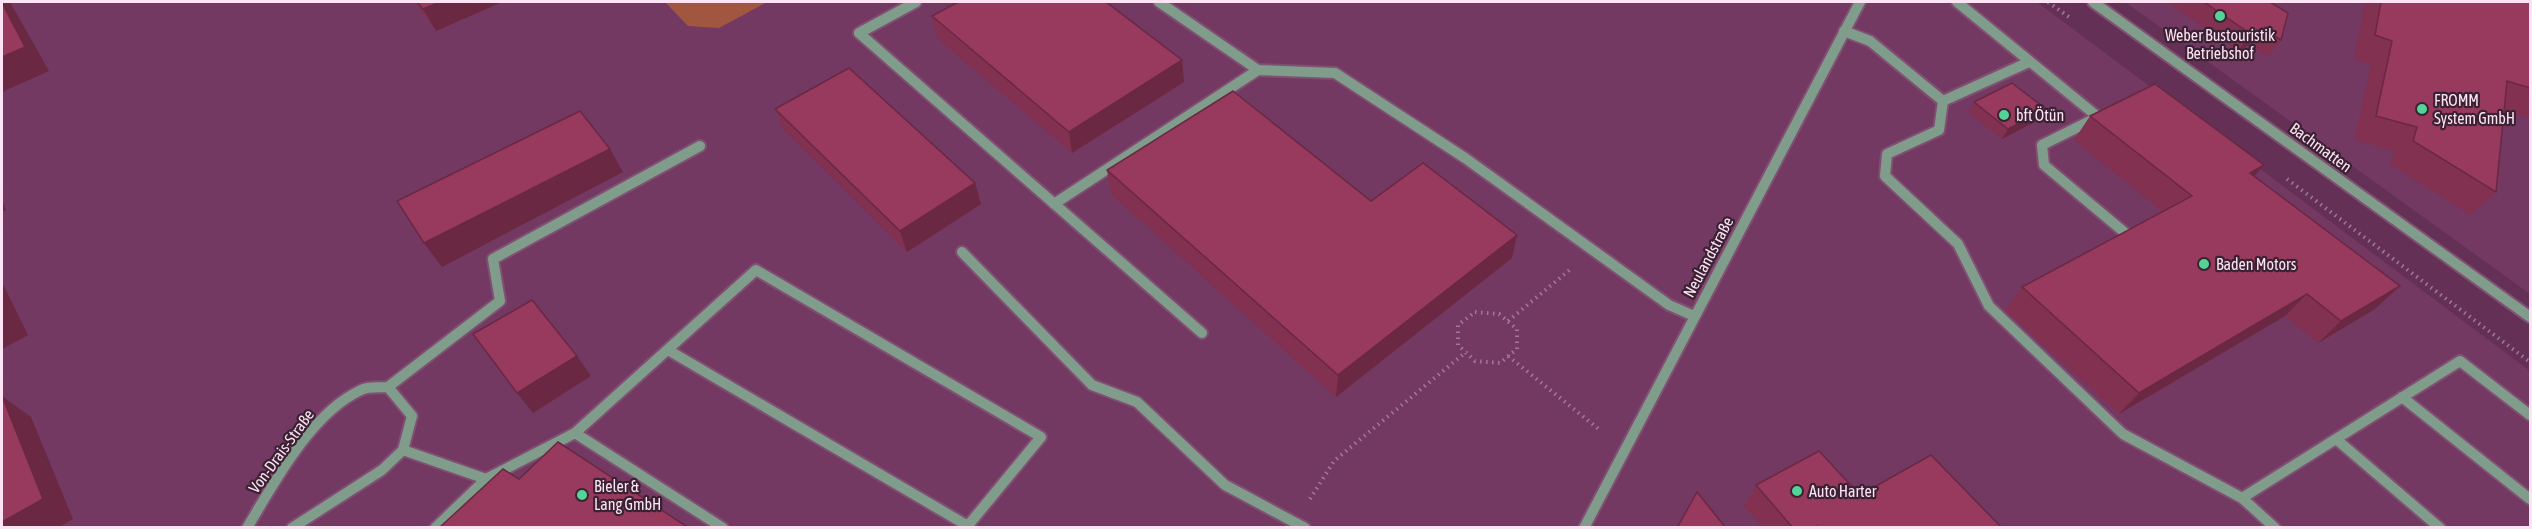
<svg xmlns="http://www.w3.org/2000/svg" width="2532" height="529" viewBox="0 0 2532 529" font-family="'Asap Condensed',sans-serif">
<rect width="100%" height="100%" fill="#643055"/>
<path fill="#733963" d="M2 2H2037L2530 371V527H2Z
M2125 2H2530V294Z"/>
<path fill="#a1573f" d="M665 2H767L719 28 688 26Z"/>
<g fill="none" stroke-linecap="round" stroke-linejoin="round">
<g stroke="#805072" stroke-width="14">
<path id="minor" d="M916 2 859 33 1202 333
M1159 2 1258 70 1335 73 1465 158 1669 305 1694 316
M1957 2 2098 117 2042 145 2044 165 2130 237
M2093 2 2530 317
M1844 31 1870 41 1943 101 1939 130 1887 154 1885 176 1958 244 1989 306 2123 434 2242 498 2460 361 2530 415
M1943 101 2029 62
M1054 204 1258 70
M962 252 1092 385 1137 402 1225 485 1305 528
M668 350 968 526
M388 387 500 301 493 259 700 146
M2402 397 2530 499
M575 433 756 270 1041 437 966 528
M2336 439 2440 528
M403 450 486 479 575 433 723 528
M2242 498 2275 528
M247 528C274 483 311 413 361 390 369 386 379 388 388 387L412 416 403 450 382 470 292 528
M435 528 486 479
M1584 528 1860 2"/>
</g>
<path stroke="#a27996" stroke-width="4" stroke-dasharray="1.5 4.5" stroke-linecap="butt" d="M2048 2 2069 17
M2287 179 2530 362
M1475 312 1499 314 1517 329V349L1500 363 1475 361 1458 345V325Z
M1508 321 1572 268
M1508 356 1601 431
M1310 499 1334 461 1466 352"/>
<use href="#minor" stroke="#809d8c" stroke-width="10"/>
</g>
<path fill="#833151" d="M415 2H502L436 31Z
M2167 2H2270L2281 40 2268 57 2249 45 2238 51Z
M2365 2H2530V119L2504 111 2496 192 2470 215 2390 164 2395 151 2354 140 2371 65 2354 59Z
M932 16 1182 60 1184 82 1072 153 937 38Z
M1974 102 2040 119 2002 139 1968 112Z
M775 109 975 183 981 204 907 252 784 130Z
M2090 116 2264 165 2254 176 2375 309 2318 343 2285 316 2119 414 2005 310 2022 287 2163 212 2074 140Z
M1107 170 1371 201 1517 235 1512 258 1336 397 1111 194Z
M1756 485 1860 495 2002 528H1763L1744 506Z"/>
<path fill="#6a2842" d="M2 2H10L49 71 2 92Z
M440 2H502L436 31 423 9Z
M2262 28 2249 45 2238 51 2251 34Z
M1182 60 1184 82 1072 153 1069 132Z
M2046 109 2040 119 2002 139 2008 129Z
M610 149 623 172 442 267 424 243Z
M2264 165 2244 189 2250 173Z
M975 183 981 204 907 252 900 231Z
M2 200 6 210 2 212Z
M1517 235 1512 258 1336 397 1338 375Z
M2 282 28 335 2 349Z
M2400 286 2375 309 2318 343 2341 321Z
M2307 294 2285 316 2119 414 2139 393Z
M577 356 591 376 533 413 517 393Z
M2 396 31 417 73 519 58 528H2Z"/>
<path fill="#98395e" stroke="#6a2842" stroke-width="1.5" d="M417 2H440L423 9Z
M958 2H1106L1182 60 1069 132 932 16Z
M2204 2H2270L2288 13 2281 40 2262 28 2251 34Z
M2381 2H2530V88L2507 81 2496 192 2413 141 2417 127 2376 116 2392 41 2375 35Z
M2 3 25 47 2 57Z
M849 68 975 183 900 231 775 109Z
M2012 83 2046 109 2008 129 1974 102Z
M2155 84 2264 165 2250 173 2400 286 2341 321 2307 294 2139 393 2022 287 2192 196 2090 116Z
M1233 91 1371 201 1423 163 1517 235 1338 375 1107 170Z
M580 111 610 149 424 243 397 201Z
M532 300 577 356 517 393 473 334Z
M2 396 43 499 2 522Z
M558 442 689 528H439L503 469 519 479Z
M1819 451 1860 495 1931 455 2002 528H1818L1817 526 1814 528H1793L1756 485Z
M1697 492 1726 528H1677Z"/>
<g fill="#54d396" stroke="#3b2233" stroke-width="2">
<circle cx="2220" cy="16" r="6"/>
<circle cx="2422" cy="109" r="6"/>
<circle cx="2004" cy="115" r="6"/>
<circle cx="2204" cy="264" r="6"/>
<circle cx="1797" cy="491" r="6"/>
<circle cx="582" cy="495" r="6"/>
</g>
<g text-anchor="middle" stroke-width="4.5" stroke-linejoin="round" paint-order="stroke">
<g font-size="16" fill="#fde3f4" stroke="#3b2233" text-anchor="start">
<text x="2220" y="41" text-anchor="middle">Weber Bustouristik<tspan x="2220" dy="18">Betriebshof</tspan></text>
<text x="2434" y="106">FROMM<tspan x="2434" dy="18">System GmbH</tspan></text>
<text x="2016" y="121">bft Ötün</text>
<text x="2216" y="270">Baden Motors</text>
<text x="594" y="492">Bieler &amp;<tspan x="594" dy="18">Lang GmbH</tspan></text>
<text x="1809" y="497">Auto Harter</text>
</g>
<g font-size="16" fill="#fde3f4" stroke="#3b2233">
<text transform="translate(2321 147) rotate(36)" y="6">Bachmatten</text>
<text transform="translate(1708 257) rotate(-62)" y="6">Neulandstraße</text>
<text transform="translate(281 451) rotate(-54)" y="6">Von-Drais-Straße</text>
</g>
</g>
<rect width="2532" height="529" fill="none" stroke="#fde3f4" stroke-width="6"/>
</svg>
